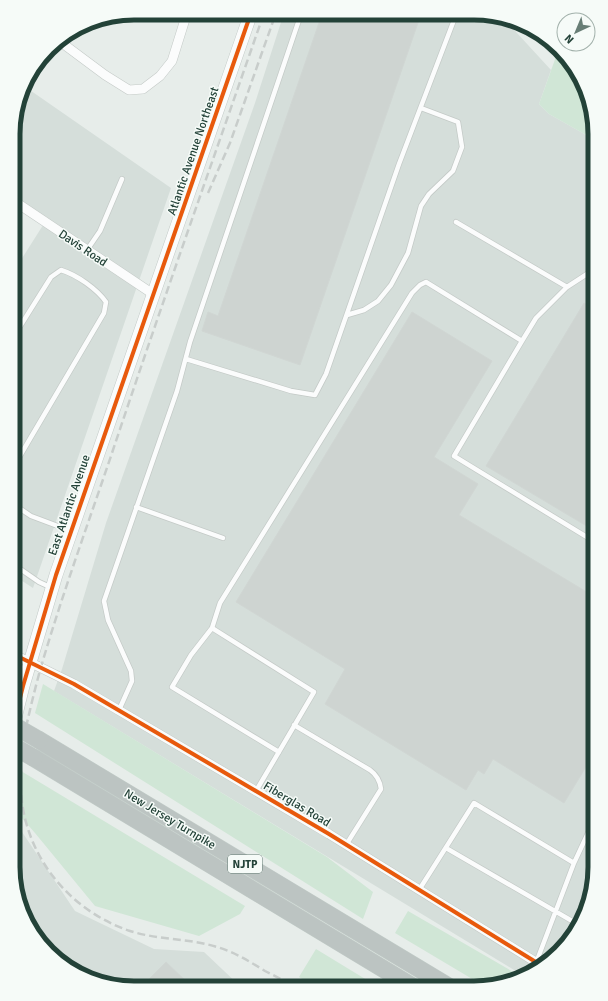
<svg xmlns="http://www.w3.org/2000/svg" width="608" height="1001" viewBox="0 0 608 1001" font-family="Signika,sans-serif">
<rect width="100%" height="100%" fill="#e7edea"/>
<path fill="#d5deda" d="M284 13 490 14 505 20 551 70 539 104 549 114 595 140V876L586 913 570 941 524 976 54 691 62 669 106 523 255 103Z
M24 86 171 188 33 588 13 575 14 271 45 222 14 200V118Z
M14 820 75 911 154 949 204 952 241 987H118L60 963 22 913 13 867V828Z"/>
<path fill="#d0e6d6" d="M558 51 586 88 595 134V140L549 114 539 104Z
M43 684 327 857 373 892 363 919 35 713Z
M21 771 245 906 240 914 199 936 95 906 35 833 13 808Z
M408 911 522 977 520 979 484 986 395 933Z
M316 949 380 988H317L299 977Z"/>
<path fill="#ced4d1" stroke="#d0d6d3" d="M322 14H421L300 365 202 331 208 312 218 316Z
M584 303 595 310V531L486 466Z
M412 312 492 361 434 457 478 484 459 515 595 597V752L564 803 493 759 484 774 478 770 466 790 325 704 345 669 236 602Z
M166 962 192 987H141Z"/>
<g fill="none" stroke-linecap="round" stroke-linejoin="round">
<g stroke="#c4cac7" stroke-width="6">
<path id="lane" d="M456 222 567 287 587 274 595 280
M87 250 100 231 122 179
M14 251C17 245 18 235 14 229
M587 274 595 266
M347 315 364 310 378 301 391 285 408 253 421 206 429 194 453 171 462 147 458 122 421 108
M522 341 454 456 595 542
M186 359 291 391 315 395 326 374 399 164 454 20 449 14
M14 466 104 313 106 302C97 289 77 275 61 270L51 277 14 336
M13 504 31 516 71 531
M136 507 223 538
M13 564 39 582 50 587
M212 628 191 655 172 687 279 752
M119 710 132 681 131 671 108 620 104 601 177 391 190 342 301 14
M294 725 370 770C377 775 380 781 381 789L346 845
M256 791 314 692 212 628 220 603 412 293 420 285 426 282 522 341 536 318 567 287
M446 848 579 925
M419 890 474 803 574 863
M536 963 574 863 595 818"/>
</g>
<g stroke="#c4cac7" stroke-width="10">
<path id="street" d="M58 40 105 75 129 90 143 89 160 76 172 61 187 13
M14 201 153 294
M13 654 74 684 329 834 539 964"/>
</g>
<g stroke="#c2cac7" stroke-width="14">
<path id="secondary" d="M13 726 23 686 56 575 251 13"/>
</g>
<g stroke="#c2ccc8" stroke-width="18">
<path id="highway" d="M39 740 451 988
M34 758 415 988"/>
</g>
<use href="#lane" stroke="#fbfcfc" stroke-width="4.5"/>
<use href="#street" stroke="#fbfcfc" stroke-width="9"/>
<use href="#secondary" stroke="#fbfcfc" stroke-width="13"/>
<use href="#highway" stroke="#bcc4c2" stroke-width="17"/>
<path stroke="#c8cdcb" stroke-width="2.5" stroke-dasharray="8 4" stroke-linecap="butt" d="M208 193 230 143 276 13
M21 771C16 844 62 908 130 931 158 940 188 938 217 947 234 952 249 961 265 971 275 976 285 981 294 987
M13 786C22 746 30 706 41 667 62 595 88 524 112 453 161 306 213 160 264 13"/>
<g stroke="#c2ccc8" stroke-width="18" stroke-linecap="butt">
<path id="highway-bridge" d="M13 725 39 740
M13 746 34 758"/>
</g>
<use href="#highway-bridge" stroke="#bcc4c2" stroke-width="17"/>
<g stroke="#f6fbf8" stroke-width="6">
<path id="cycleway" d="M13 654 74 684 329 834 539 964
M13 726 23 686 56 575 251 13"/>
</g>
<use href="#cycleway" stroke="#e8590c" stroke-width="4"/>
</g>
<g text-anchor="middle" stroke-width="3" stroke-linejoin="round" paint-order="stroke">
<rect fill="#f6fbf8" stroke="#627a72" stroke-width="1" x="228" y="855" width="34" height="18" rx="3"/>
<g font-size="11" font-weight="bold" fill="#234238">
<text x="245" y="868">NJTP</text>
</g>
<g font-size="12" fill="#234238" stroke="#f6fbf8">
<text transform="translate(193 151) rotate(-71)" y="4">Atlantic Avenue Northeast</text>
<text transform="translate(83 248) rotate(34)" y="4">Davis Road</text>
<text transform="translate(69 505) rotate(-71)" y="4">East Atlantic Avenue</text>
<text transform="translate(297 804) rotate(31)" y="4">Fiberglas Road</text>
<text transform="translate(170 819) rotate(31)" y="4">New Jersey Turnpike</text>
</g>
</g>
<path d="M0 0H608V1001H0ZM134 20H474A114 114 0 0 1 588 134V867A114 114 0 0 1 474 981H134A114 114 0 0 1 20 867V134A114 114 0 0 1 134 20Z" fill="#f6fbf8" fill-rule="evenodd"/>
<path fill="none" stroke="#234238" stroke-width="5" d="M134 20H474A114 114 0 0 1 588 134V867A114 114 0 0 1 474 981H134A114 114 0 0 1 20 867V134A114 114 0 0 1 134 20Z"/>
<g transform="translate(576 32) rotate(224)"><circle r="19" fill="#f6fbf8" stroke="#a2b1ab"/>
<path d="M0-3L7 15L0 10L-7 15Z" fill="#687e76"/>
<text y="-6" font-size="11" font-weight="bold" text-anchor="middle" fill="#234238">N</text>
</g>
</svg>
